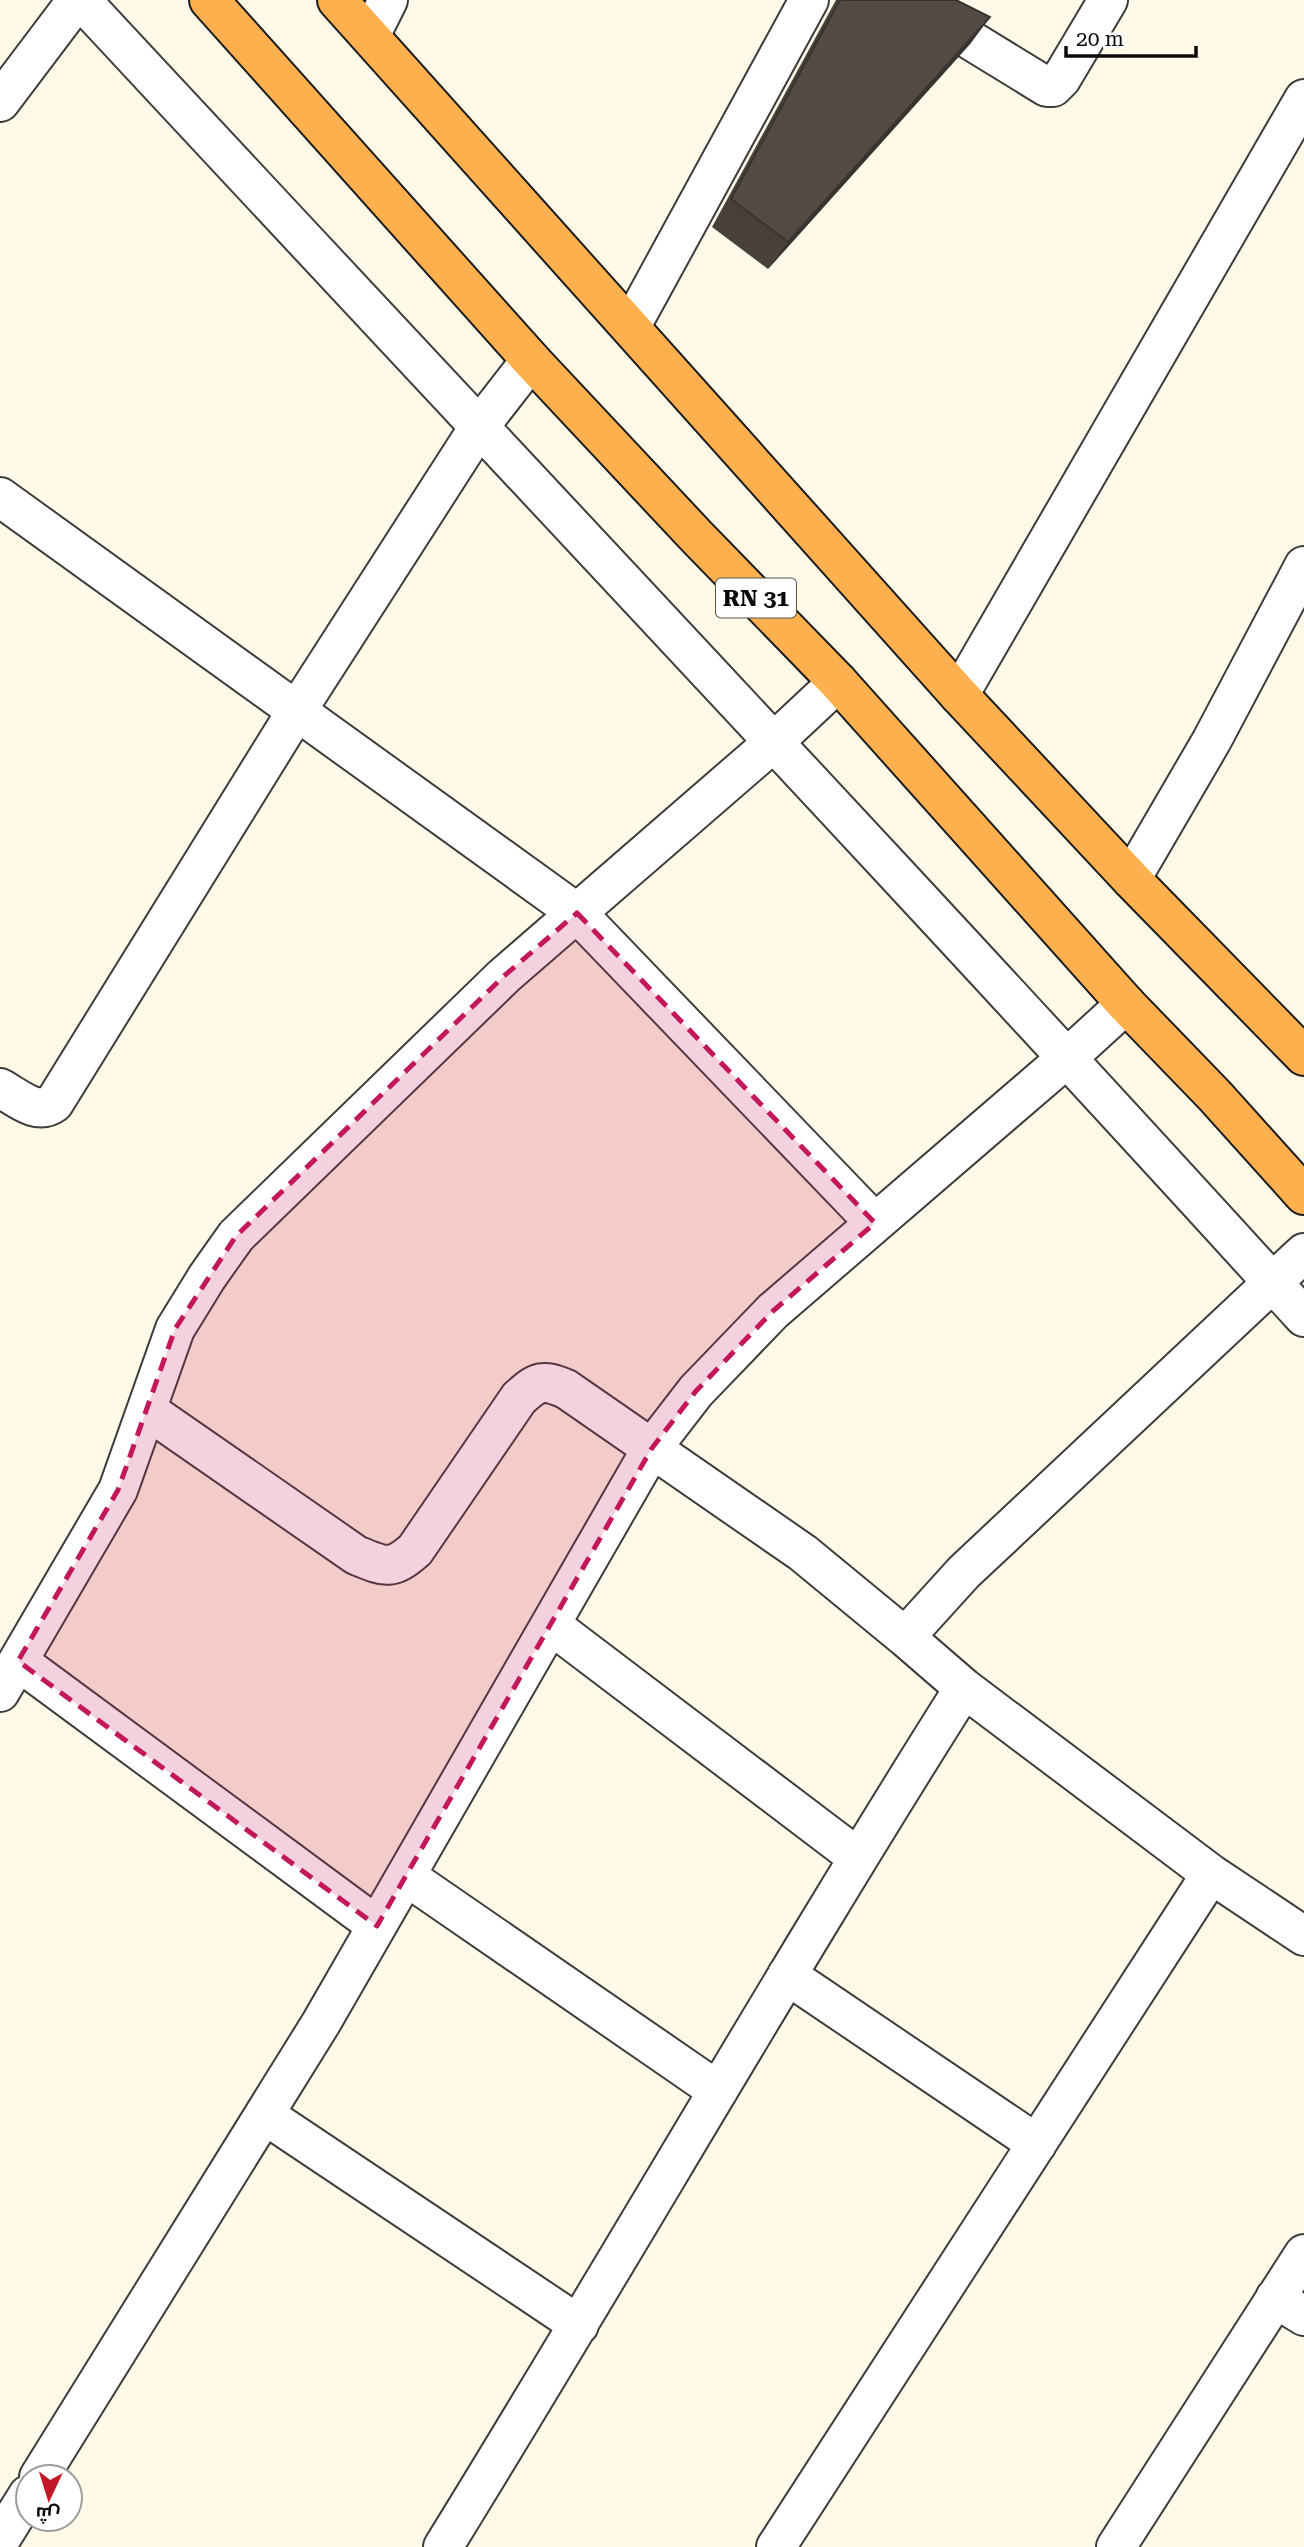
<svg xmlns="http://www.w3.org/2000/svg" width="1304" height="2547" viewBox="0 0 1304 2547" font-family="'Roboto Serif',Cairo,serif">
<rect width="100%" height="100%" fill="#fff9e7"/>
<g fill="none" stroke-linecap="round" stroke-linejoin="round">
<g stroke="#3d3d3d" stroke-width="42">
<path id="minor" d="M81 0C489 439 901 874 1304 1317
M905 0 1047 87H1053L1061 79 1108 0
M370 36 388 0
M0 102 77 0
M631 326 809 0
M0 497 577 913 875 1223
M959 695 1304 99
M1131 879 1212 740 1304 566
M0 1088C17 1097 36 1116 54 1103L296 712 479 427 531 360
M1304 1253 964 1572 905 1637 964 1688 1211 1874 1304 1936
M147 1410 356 1555C385 1567 391 1571 415 1550L519 1398C538 1381 542 1379 566 1389L803 1553 905 1637
M551 1625 857 1857
M18 1661 377 1926
M0 1692 118 1490 175 1329 207 1277 236 1236 504 976 775 741 838 682
M406 1876 718 2091
M787 1975 1037 2144
M265 2115 579 2325
M1275 2298 1304 2316
M39 2477 321 2023 652 1448 696 1391 773 1311 1068 1057 1126 1004
M0 2540 28 2495
M443 2547C619 2262 785 1971 964 1688
M776 2547 1211 1874
M1116 2547 1304 2254"/>
</g>
<g stroke="#1b1b1b" stroke-width="42">
<path id="trunk" d="M209 0 531 360 696 536 838 682 1126 1004 1215 1096 1304 1195
M337 0 959 695 1131 879 1304 1056"/>
</g>
<use href="#minor" stroke="#fff" stroke-width="38"/>
<use href="#trunk" stroke="#ffb04e" stroke-width="38"/>
</g>
<path fill="#47403b" d="M836 0H956L990 17 970 44 768 269 712 227Z"/>
<path fill="#3a3430" d="M990 17 970 44 768 269 788 242Z"/>
<path fill="#534a45" stroke="#3a3430" stroke-width="2" d="M840 0H956L990 17 788 242 731 199Z"/>
<path fill="#c2185b" fill-opacity="0.2" stroke="#c2185b" stroke-width="5" stroke-dasharray="14 9" stroke-linejoin="round" d="M577 913 875 1223 773 1311 696 1391 652 1448 377 1926 18 1661 118 1490 175 1329 236 1236 504 976Z"/>
<g text-anchor="middle" stroke-width="7" stroke-linejoin="round" paint-order="stroke">
<rect fill="#fff" stroke="#545454" stroke-width="2" x="716" y="578.5" width="80" height="39" rx="5"/>
<g font-size="23" font-weight="bold" fill="#0a0a0a">
<text x="756" y="606">RN 31</text>
</g>
</g>
<g transform="translate(49 2498) rotate(184)"><circle r="33" fill="#ffffff" stroke="#9d9d9d" stroke-width="2"/>
<path d="M0-5L12 26L0 18L-12 26Z" fill="#c41827"/>
<text y="-10" font-size="19" font-weight="bold" text-anchor="middle" fill="#0a0a0a">ش</text>
</g>
<path d="M1066 46v10h130v-10" fill="none" stroke="#0a0a0a" stroke-width="3.5"/>
<text x="1076" y="46" font-size="21" fill="#0a0a0a" stroke="#ffffff" stroke-width="5" paint-order="stroke">20 m</text>
</svg>
